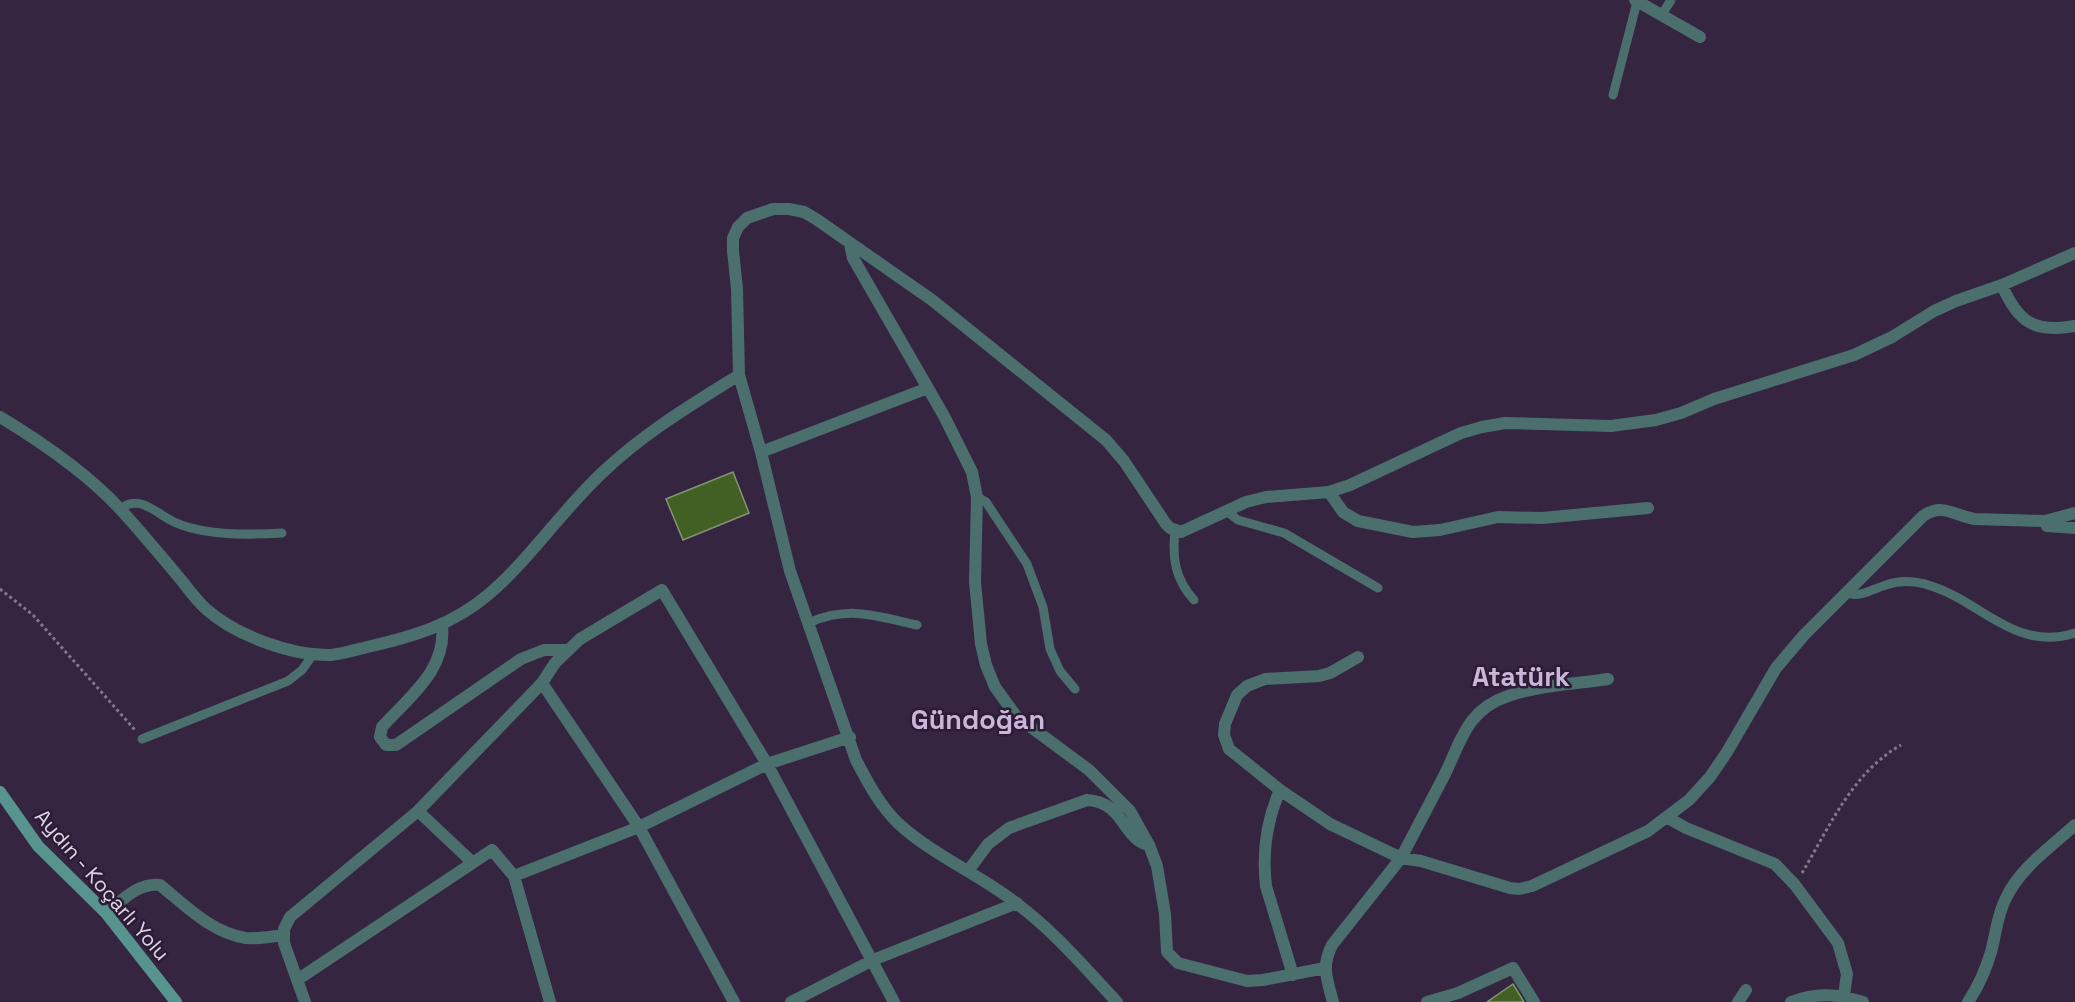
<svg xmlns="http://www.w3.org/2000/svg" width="2075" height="1002" viewBox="0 0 2075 1002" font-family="'Space Grotesk',sans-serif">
<rect width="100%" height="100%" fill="#362541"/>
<path fill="#425f24" stroke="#839574" stroke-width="1.5" d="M733 472 749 513 683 540 666 499Z
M1513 984 1524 1002H1487Z"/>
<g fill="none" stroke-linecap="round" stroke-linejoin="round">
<path stroke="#84778d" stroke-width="3" stroke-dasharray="3 3" stroke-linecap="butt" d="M0 589 33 615 135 730
M1802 873C1830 826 1852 773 1901 745"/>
<path stroke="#4a6f6d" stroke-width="9" d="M1661 16 1671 0
M1613 95 1637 2
M977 497 986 502 1027 564 1043 607 1050 649 1060 671 1075 689
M120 509C139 493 157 514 174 522 204 536 249 535 282 533
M1226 511 1238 520 1284 533 1378 588
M1175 531C1172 558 1175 579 1194 600
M1846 593C1861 598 1872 589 1886 585 1900 580 1916 581 1931 586 1982 602 2015 652 2075 633
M808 623C850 605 876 616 917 625
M142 739 288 681 302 670 314 653"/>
<path stroke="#4a6f6d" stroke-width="12" d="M1635 0 1700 37
M850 244 853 258 944 416 972 472 977 497 975 582 981 644 986 665 995 687 1016 716 1089 770 1130 811 1149 845 1157 866 1165 914 1167 952 1178 963 1247 981 1263 980 1325 968
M2002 285C2018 323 2035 333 2075 326
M0 417C43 443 87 473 121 510 142 533 162 557 182 581 189 590 197 601 206 609 235 635 291 656 331 655 342 654 355 650 367 647 412 637 453 625 489 594 531 558 562 510 603 472 644 433 691 405 739 375
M761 452 928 388
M1329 492 1343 512 1358 521 1413 532 1440 530 1498 517 1542 518 1648 508
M2045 522 2047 526 2075 528
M442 625C447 670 409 697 382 727L380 737 386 745H396L521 659 544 650H568
M1358 657 1330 673 1319 676 1265 679 1247 686 1237 695 1225 724 1224 735 1229 749 1280 790 1330 824 1401 858C1415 831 1430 803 1444 776 1461 742 1466 710 1508 696 1540 685 1576 684 1608 679
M542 683 639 827 734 1002
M1280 790C1266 822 1262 852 1266 886L1293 975
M418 811 472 862
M1668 818 1686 828 1775 864 1795 885 1838 943 1847 974 1843 1002
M968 871 988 844 1009 828 1087 800C1124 802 1122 838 1148 845
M514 876 639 827 767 764 850 737
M106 913C122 901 138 882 160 885 186 906 212 933 246 938 258 939 271 937 283 935
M297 980 492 850 514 876 550 1002
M305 1002 284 943V929L290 917 418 811 542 683 555 663 580 639 662 590 767 764 894 1002
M791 1002 873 960 1017 903
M1117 1002C1085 968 1054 931 1016 903 979 874 934 856 899 824 880 806 868 783 856 760L790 571 761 452 739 375 737 289 733 251V238L738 227 747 218 773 209H789L804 212 816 219 932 300 1106 440 1124 461 1166 524 1170 528 1181 532 1246 502 1266 497 1329 492 1350 485 1461 433 1482 427 1505 423 1611 426 1656 420 1681 413 1714 399 1854 355 1892 337 1934 311 1956 301 2002 285 2075 253
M1333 1002C1327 979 1321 967 1332 945L1401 858 1421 861 1510 888 1519 889 1532 886 1648 831 1689 800 1710 777 1727 752 1776 668 1804 635 1923 516C1943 503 1953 515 1974 519L2045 521 2075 513
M1427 1002 1458 993 1513 968 1534 1002
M1738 1002 1746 990
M1791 1002C1817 992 1838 994 1863 1002
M1968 1002C1978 987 1986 969 1991 952 1996 934 1997 915 2006 898 2020 868 2051 847 2075 825"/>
<path stroke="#579490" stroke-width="12" d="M0 792 38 846 106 913 176 1002"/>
</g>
<g text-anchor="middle" stroke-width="5" stroke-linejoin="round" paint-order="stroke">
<g font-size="21" fill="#dfd5e6" stroke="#2c1c36">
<text transform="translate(102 885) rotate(49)" y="7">Aydın - Koçarlı Yolu</text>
</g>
<g font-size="27" font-weight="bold" fill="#cbb6d9" stroke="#2c1c36">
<text x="1521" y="686">Atatürk</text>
<text x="978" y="729">Gündoğan</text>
</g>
</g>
</svg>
